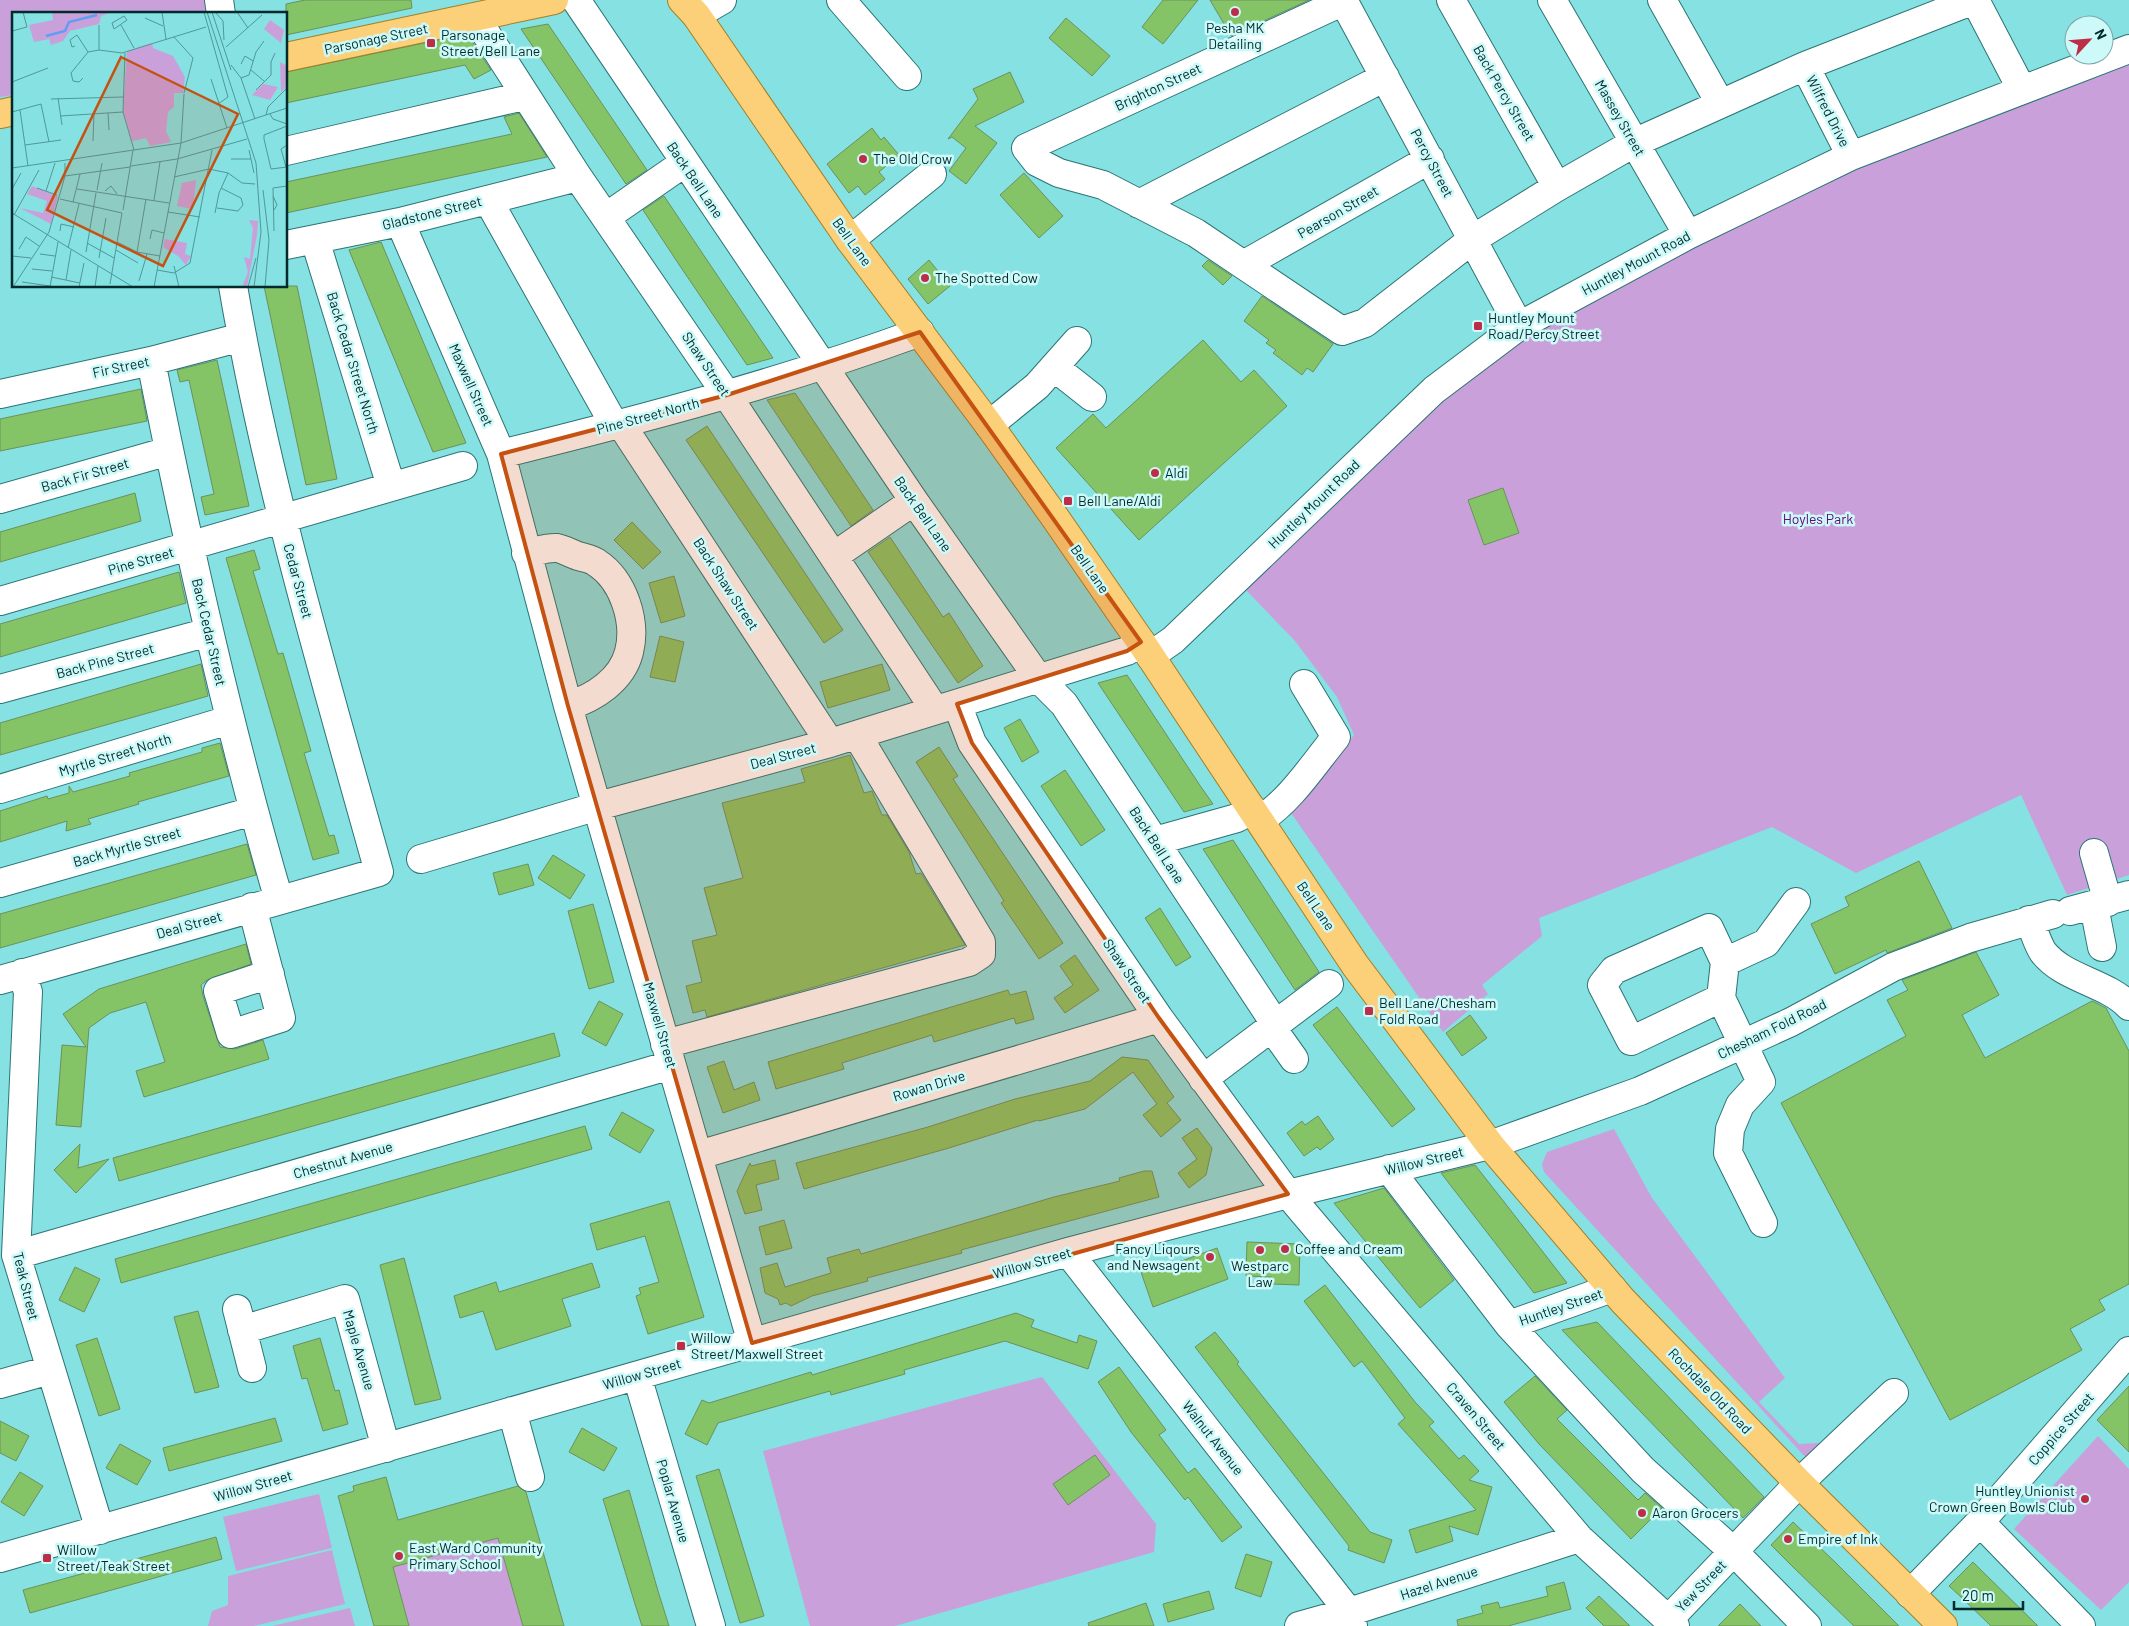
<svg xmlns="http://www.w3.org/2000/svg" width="2129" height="1626" viewBox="0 0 2129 1626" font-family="Barlow,sans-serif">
<rect width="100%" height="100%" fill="#85e1e2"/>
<path fill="#caa0db" d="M0 0H213L215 14H14V95L0 97Z
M2129 45V875L2067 895 2021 795 1856 873 1772 827 1539 918 1542 936 1482 985 1488 994 1443 1032 1289 810 1354 735 1337 697 1295 641 1243 587 1434 390 1688 235Z
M1614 1129 1652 1198 1785 1378 1759 1402 1799 1444 1837 1442 1807 1459 1544 1172 1542 1164 1547 1152Z
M1042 1377 1156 1524 1154 1552 895 1626H810L763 1451Z
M2098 1436 2129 1469V1582L2101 1610 2014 1529Z
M319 1494 332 1548 236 1571 223 1517Z
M498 1538 523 1626H409L393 1567Z
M332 1550 345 1604 254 1626H208L212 1611 228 1605V1576Z
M350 1608 355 1626H272Z"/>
<path fill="#84c466" stroke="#6c915b" d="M305 0H411L412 8 286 35V4Z
M1163 0H1198L1163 44 1142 27Z
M1210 0H1309L1231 36Z
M1066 18 1110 56 1092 76 1049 38Z
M548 24 647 170 626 184 521 29Z
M467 34 491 70 474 79 465 65 286 103V72Z
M1010 72 1024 102 975 126 997 143 966 184 949 171 966 148 952 137 948 139 978 99 973 89Z
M519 113 547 157 286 213V182L512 134 504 117Z
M872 128 881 140 884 137 899 155 879 172 885 179 865 195 858 186 849 193 827 164Z
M1024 173 1063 216 1039 238 1000 195Z
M664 196 717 275 773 358 747 365 678 263 643 210Z
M381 242 466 443 433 452 349 250Z
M929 260 950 286 928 304 908 279Z
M1208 260 1232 276 1223 285 1202 266Z
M264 286H297L337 479 306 485Z
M1262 296 1333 344 1313 372 1307 368 1302 375 1273 353 1276 350 1266 343 1269 340 1244 321Z
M1203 340 1241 382 1254 370 1287 406 1139 540 1056 448 1093 414 1106 428Z
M217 360 249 506 205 515 201 497 214 494 189 380 180 382 177 370Z
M141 389 147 421 0 451V419Z
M795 393 873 510 851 526 767 400Z
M707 426 843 630 824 643 686 440Z
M1503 488 1519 533 1484 545 1468 500Z
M135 493 141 521 0 562V532Z
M632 522 661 552 643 569 614 540Z
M890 537 943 617 949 613 983 666 958 683 868 552Z
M254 550 260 569 253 571 278 654 283 653 311 751 304 753 329 836 334 835 339 853 313 860 226 558Z
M179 572 186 603 0 657V624Z
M674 576 685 616 661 623 649 583Z
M660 636 684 642 675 682 650 677Z
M201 664 208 696 0 755V723Z
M882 664 890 690 828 708 820 682Z
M1127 675 1201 787 1213 804 1184 812 1098 683Z
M1020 719 1039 752 1022 762 1004 728Z
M220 743 229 776 138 802 139 804 88 819 91 824 66 831 67 821 0 842V811L47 796 48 799 69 793V786L73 792 130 776 129 773 202 752V748Z
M939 747 958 776 953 779 1063 943 1039 959 1001 903 1004 901 916 762Z
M850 755 864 793 872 791 882 815H887L909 852 916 874 921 873 965 945 707 1017 705 1010 693 1013 686 986 702 982 692 941 717 935 704 888 743 878 722 803 805 782 801 769Z
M1065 770 1105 830 1081 846 1041 786Z
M1233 840 1319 972 1295 990 1203 849Z
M247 844 256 875 0 948V914Z
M553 855 585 875 570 899 538 878Z
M1919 861 1952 928 1887 953 1886 950 1835 974 1811 924 1849 906 1845 897Z
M528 864 534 885 499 895 493 873Z
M593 904 614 982 589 989 568 911Z
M1160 908 1191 957 1176 966 1145 918Z
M246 944 251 964 207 980 201 985 203 996 220 1047 235 1049 263 1040 269 1059 144 1097 136 1071 165 1062 146 1002 110 1013 89 1028 81 1127 56 1125 62 1045 86 1047 63 1014 99 989Z
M1976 952 1999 995 1962 1015 1985 1058 2092 1001 2106 1008 2129 1051V1284L2099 1300 2105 1310 2070 1329 2082 1350 1950 1420 1781 1103 1906 1036 1887 1000 1908 990 1902 980Z
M1075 955 1099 990 1065 1013 1054 998 1073 985 1060 966Z
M1008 990 1010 995 1026 991 1034 1019 1016 1024 1014 1018 934 1042 932 1035 842 1063 844 1069 776 1089 768 1062Z
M599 1001 623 1014 606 1046 582 1033Z
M1337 1007 1415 1109 1392 1127 1313 1025Z
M1470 1015 1487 1038 1462 1056 1446 1033Z
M554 1033 560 1056 119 1181 113 1158Z
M1122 1057 1148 1060 1174 1097 1167 1103 1181 1120 1161 1137 1143 1115 1157 1104 1133 1072 1085 1109 1039 1121 1038 1120 949 1148 804 1189 796 1163 928 1127 1015 1099 1090 1081Z
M724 1061 734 1090 754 1082 760 1100 723 1113 707 1067Z
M622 1112 654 1130 640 1153 609 1135Z
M1318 1116 1334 1139 1320 1150 1317 1147 1304 1156 1287 1133 1302 1121 1305 1125Z
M585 1126 592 1149 121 1283 115 1259Z
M1197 1128 1212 1148 1206 1175 1189 1188 1178 1173 1197 1159 1182 1138Z
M80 1144 78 1168 109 1159 76 1193 54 1170Z
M775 1160 779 1179 756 1185 762 1210 745 1214 737 1191 750 1163 751 1166Z
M1475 1165 1508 1207 1567 1283 1534 1293 1441 1173Z
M1144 1171H1152L1159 1197 961 1250 962 1253 867 1278 868 1281 812 1296 791 1306 786 1303 780 1305 778 1299 765 1293 760 1268 777 1263 785 1287 831 1273 827 1258 859 1249 861 1254 1054 1197 1120 1181 1119 1178Z
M1384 1188 1454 1280 1420 1308 1334 1203Z
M669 1201 704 1317 648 1334 636 1296 641 1294 639 1288 659 1282 645 1236 597 1250 590 1224Z
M784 1220 792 1248 766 1255 759 1227Z
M1247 1242 1300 1244 1299 1285 1272 1284V1277L1246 1276Z
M1217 1248 1228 1279 1153 1307 1141 1272 1167 1263 1168 1266Z
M404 1258 441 1399 415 1405 380 1265Z
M592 1263 600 1287 562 1299 571 1326 496 1350 483 1311 460 1318 454 1296 496 1282 499 1292Z
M75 1267 100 1279 84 1312 59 1300Z
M1325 1285 1415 1402 1434 1422 1429 1426 1459 1459 1464 1455 1479 1471 1469 1480 1492 1487 1478 1535 1449 1526 1453 1541 1416 1553 1409 1530 1476 1510 1398 1424 1405 1418 1362 1361 1354 1367 1304 1301Z
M198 1311 219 1387 195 1393 174 1317Z
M1016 1313 1034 1320 1031 1327 1077 1343 1079 1335 1097 1341 1088 1369 1005 1341 904 1370 905 1374 831 1395 830 1391 718 1423 707 1445 685 1434 702 1400 709 1403 811 1372 812 1375Z
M1597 1322 1764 1497 1743 1518 1562 1330Z
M1215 1332 1239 1362 1237 1364 1370 1532 1392 1540 1384 1563 1348 1550 1349 1546 1195 1347Z
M97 1338 120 1409 99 1416 76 1345Z
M320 1338 335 1391 339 1390 348 1424 323 1431 307 1378 302 1379 293 1346Z
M1119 1367 1166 1430 1159 1435 1188 1473 1195 1468 1242 1527 1222 1542 1188 1497 1185 1500 1131 1432 1098 1382Z
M1535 1376 1567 1410 1557 1419 1638 1500 1645 1493 1662 1508 1631 1539 1539 1444 1504 1402Z
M2129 1386V1452L2097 1420Z
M275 1418 282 1441 169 1471 163 1448Z
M0 1421 29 1436 16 1461 0 1453Z
M582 1428 617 1448 604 1471 569 1452Z
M120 1444 151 1461 137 1485 106 1468Z
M1095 1455 1110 1475 1068 1505 1053 1484Z
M719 1469 764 1616 740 1623 696 1476Z
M20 1472 43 1486 24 1516 1 1502Z
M386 1477 398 1520 518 1486 526 1492 564 1626H523L498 1538 393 1567 409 1626H374L338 1496 354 1491 353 1486Z
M629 1490 658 1591 669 1626H642L635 1604 603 1499Z
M1793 1522 1835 1562 1899 1626H1854L1794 1568 1771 1545Z
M216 1537 222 1559 30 1613 23 1590Z
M1246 1554 1272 1562 1261 1597 1235 1588Z
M1973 1562 1984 1573 2038 1626H1991L1961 1597 1949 1586Z
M1564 1582 1571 1609 1508 1626H1458L1457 1620 1483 1613 1481 1606 1498 1602 1500 1608 1548 1596 1546 1587Z
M1209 1591 1214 1609 1168 1622 1163 1604Z
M1599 1596 1630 1626H1604L1586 1608Z
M1146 1603 1154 1626H1089L1088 1623Z
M1740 1604 1761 1626H1718Z"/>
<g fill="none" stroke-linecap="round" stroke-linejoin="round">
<g stroke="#2c7475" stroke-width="30">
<path id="minor" d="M219 0 221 14
M576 0 914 501 1039 679 1064 704 1276 1025
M841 0 907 76
M1343 0 1519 326
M1451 0 1557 187
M1552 0 1688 235
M1662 0 1720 103
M1975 0 2022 90
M1344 1 1026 148 1037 162 1059 173 1103 185 1196 233 1342 331 1365 323 1473 239 1557 187 1634 143 1805 66 1974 0
M696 15 722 0
M476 18 578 177 727 395 935 710
M1805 66 1851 156
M286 151 524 96
M488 200 615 426
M1139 204 1385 77
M606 217 684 163
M400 222 501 454 568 706 752 1343
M315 240 391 486
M850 240 932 174
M286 245 400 222 578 177
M1245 264 1430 159
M151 361C187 542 227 722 279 900
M1054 367 1092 397
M0 394 151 361 242 337
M621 424 830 743
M989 425 1037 386 1077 341
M501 454C643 419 783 382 920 332
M0 499 169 451
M526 553C535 552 547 547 557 548 563 549 572 554 578 556 584 558 592 559 597 563 623 580 637 621 629 652 622 680 594 698 568 706
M834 556 914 501
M0 601 463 466
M1150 656 1173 640 1434 390 1519 326 1688 235 1851 156 2129 49
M0 689 209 632
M957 704 972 743 1159 1018 1288 1194 1579 1538 1675 1626
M0 789 229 720
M1260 820C1291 800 1313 765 1336 737L1304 684
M1155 841 1237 818 1252 809
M2094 853 2108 902
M421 859 598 806 830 743 1127 651 1141 642
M0 883 253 811
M2094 906 2102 947
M252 907 281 1018 231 1034 218 991 270 974
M2070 911 2129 895
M2029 920C2034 930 2037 943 2043 952 2064 979 2106 982 2129 1006
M1725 962 1766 943 1796 902
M22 973 28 992 16 1255 100 1530
M0 980 379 872C325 678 267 485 233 286
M1721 998 1631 1041 1602 985 1614 970 1709 928 1725 962 1721 998 1761 1082 1740 1105 1730 1129 1728 1153 1763 1223
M1272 1028 1294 1059
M665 1044 969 962 981 954V942L857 735
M1203 1079 1329 984
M699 1155 1159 1018
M1389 1169 1509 1325 1643 1470 1734 1552 1807 1626
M1068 1252 1349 1612 1353 1626
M16 1255 671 1065
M237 1309 252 1368
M1509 1325 1612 1288
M242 1330 345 1299 386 1448
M637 1376 711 1626
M0 1384 50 1370
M512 1411 530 1477
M1980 1522 2081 1626
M0 1558 1068 1252 1288 1194 1490 1145 1640 1091 1791 1022 1893 967 1970 938 2053 914
M1910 1594 1980 1522 2129 1351
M1668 1620 1799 1483 1894 1393
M1299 1626 1349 1612 1579 1538"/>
</g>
<g stroke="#a28024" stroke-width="30">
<path id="major" d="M682 0 696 15 850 240 989 425 1054 516 1141 642 1355 965 1490 1145 1623 1301 1799 1483 1943 1626
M286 57 554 0
M0 114 14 111"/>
</g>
<use href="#minor" stroke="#fff" stroke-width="28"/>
<use href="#major" stroke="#fccf79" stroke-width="28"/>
</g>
<path fill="#c55211" fill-opacity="0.2" stroke="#c55211" stroke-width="4" stroke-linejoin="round" d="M920 332 1141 642 1127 651 957 704 972 743 1159 1018 1288 1194 752 1343 568 706 501 454 727 395Z"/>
<g fill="#be2d47" stroke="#cef9f9" stroke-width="2">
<circle cx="1235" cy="12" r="5"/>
<rect x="426" y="38" width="10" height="10" rx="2.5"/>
<circle cx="863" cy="159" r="5"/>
<circle cx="925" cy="278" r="5"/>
<rect x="1473" y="321" width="10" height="10" rx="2.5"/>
<circle cx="1155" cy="473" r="5"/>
<rect x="1063" y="496" width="10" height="10" rx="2.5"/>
<rect x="1364" y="1006" width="10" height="10" rx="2.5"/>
<circle cx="1285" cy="1249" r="5"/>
<circle cx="1260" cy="1250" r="5"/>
<circle cx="1210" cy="1257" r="5"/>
<rect x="676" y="1341" width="10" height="10" rx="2.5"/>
<circle cx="2085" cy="1499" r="5"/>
<circle cx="1642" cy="1513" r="5"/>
<circle cx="1788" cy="1539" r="5"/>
<circle cx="399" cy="1556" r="5"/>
<rect x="42" y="1553" width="10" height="10" rx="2.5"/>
</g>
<g text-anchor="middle" stroke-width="5" stroke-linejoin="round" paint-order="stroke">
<g font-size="14" fill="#002a2b" stroke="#cef9f9" text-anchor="start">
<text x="1235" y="33" text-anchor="middle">Pesha MK<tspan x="1235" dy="16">Detailing</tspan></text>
<text x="441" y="40">Parsonage<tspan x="441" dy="16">Street/Bell Lane</tspan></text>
<text x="873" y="164">The Old Crow</text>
<text x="935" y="283">The Spotted Cow</text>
<text x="1488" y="323">Huntley Mount<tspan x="1488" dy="16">Road/Percy Street</tspan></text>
<text x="1165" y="478">Aldi</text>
<text x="1078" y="506">Bell Lane/Aldi</text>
<text x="1379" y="1008">Bell Lane/Chesham<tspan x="1379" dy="16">Fold Road</tspan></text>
<text x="1200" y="1254" text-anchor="end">Fancy Liqours<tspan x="1200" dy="16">and Newsagent</tspan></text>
<text x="1295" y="1254">Coffee and Cream</text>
<text x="1260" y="1271" text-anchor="middle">Westparc<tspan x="1260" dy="16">Law</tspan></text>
<text x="691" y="1343">Willow<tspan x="691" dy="16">Street/Maxwell Street</tspan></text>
<text x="2075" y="1496" text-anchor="end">Huntley Unionist<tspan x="2075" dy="16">Crown Green Bowls Club</tspan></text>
<text x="1652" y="1518">Aaron Grocers</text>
<text x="1798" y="1544">Empire of Ink</text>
<text x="409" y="1553">East Ward Community<tspan x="409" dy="16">Primary School</tspan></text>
<text x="57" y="1555">Willow<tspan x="57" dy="16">Street/Teak Street</tspan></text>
</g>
<g font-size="14" fill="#002a2b" stroke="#cef9f9">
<text transform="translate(376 39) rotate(-12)" y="5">Parsonage Street</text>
<text transform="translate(1158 87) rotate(-25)" y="5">Brighton Street</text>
<text transform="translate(1504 93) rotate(60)" y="5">Back Percy Street</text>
<text transform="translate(1828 111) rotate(63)" y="5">Wilfred Drive</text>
<text transform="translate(1620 118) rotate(60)" y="5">Massey Street</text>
<text transform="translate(1432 163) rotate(62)" y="5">Percy Street</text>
<text transform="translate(695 180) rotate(56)" y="5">Back Bell Lane</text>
<text transform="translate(1338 212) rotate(-30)" y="5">Pearson Street</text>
<text transform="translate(432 213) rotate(-14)" y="5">Gladstone Street</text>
<text transform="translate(852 242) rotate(54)" y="5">Bell Lane</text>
<text transform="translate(1636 263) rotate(-28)" y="5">Huntley Mount Road</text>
<text transform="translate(353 363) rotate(73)" y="5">Back Cedar Street North</text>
<text transform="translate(706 364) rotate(56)" y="5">Shaw Street</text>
<text transform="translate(121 367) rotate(-12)" y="5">Fir Street</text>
<text transform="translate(471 385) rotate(66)" y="5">Maxwell Street</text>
<text transform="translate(648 416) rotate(-15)" y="5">Pine Street North</text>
<text transform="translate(85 475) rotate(-16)" y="5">Back Fir Street</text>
<text transform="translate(1314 504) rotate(-44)" y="5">Huntley Mount Road</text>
<text transform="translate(923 514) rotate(55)" y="5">Back Bell Lane</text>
<text transform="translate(141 561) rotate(-16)" y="5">Pine Street</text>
<text transform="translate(1090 569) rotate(55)" y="5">Bell Lane</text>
<text transform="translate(298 581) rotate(75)" y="5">Cedar Street</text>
<text transform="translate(726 584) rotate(57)" y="5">Back Shaw Street</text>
<text transform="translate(209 632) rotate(77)" y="5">Back Cedar Street</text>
<text transform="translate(105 661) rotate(-15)" y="5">Back Pine Street</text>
<text transform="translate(115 755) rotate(-17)" y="5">Myrtle Street North</text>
<text transform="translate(783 756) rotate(-15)" y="5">Deal Street</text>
<text transform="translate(1157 845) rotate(57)" y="5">Back Bell Lane</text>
<text transform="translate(127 847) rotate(-16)" y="5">Back Myrtle Street</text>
<text transform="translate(1316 906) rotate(56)" y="5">Bell Lane</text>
<text transform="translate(189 925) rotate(-16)" y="5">Deal Street</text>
<text transform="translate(1127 971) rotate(56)" y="5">Shaw Street</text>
<text transform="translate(660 1025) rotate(74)" y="5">Maxwell Street</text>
<text transform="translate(1772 1029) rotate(-26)" y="5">Chesham Fold Road</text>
<text transform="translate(929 1086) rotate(-17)" y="5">Rowan Drive</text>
<text transform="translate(343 1160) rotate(-16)" y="5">Chestnut Avenue</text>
<text transform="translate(1424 1161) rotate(-14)" y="5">Willow Street</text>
<text transform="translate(1032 1263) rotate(-16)" y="5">Willow Street</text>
<text transform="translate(26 1286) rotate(76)" y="5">Teak Street</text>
<text transform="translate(1561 1307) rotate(-19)" y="5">Huntley Street</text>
<text transform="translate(359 1350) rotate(74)" y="5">Maple Avenue</text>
<text transform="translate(642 1374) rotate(-16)" y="5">Willow Street</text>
<text transform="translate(1710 1391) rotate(46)" y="5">Rochdale Old Road</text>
<text transform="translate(1476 1416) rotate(50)" y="5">Craven Street</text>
<text transform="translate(2061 1429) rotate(-49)" y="5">Coppice Street</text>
<text transform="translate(1213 1438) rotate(52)" y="5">Walnut Avenue</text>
<text transform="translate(253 1486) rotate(-16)" y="5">Willow Street</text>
<text transform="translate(673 1501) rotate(74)" y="5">Poplar Avenue</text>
<text transform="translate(1439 1583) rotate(-18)" y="5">Hazel Avenue</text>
<text transform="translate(1701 1586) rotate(-46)" y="5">Yew Street</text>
</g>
<g font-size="14" fill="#61087a" stroke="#cef9f9">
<text x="1818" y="524">Hoyles Park</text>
</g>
</g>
<g transform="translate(12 12)">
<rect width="275" height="275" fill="#85e1e2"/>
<path d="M40 0H100L89 4 87 12 58 19 51 29 39 33 37 27 22 30 17 13 41 8ZM258 8 272 18 269 31 252 17ZM140 31 141 36 161 44 173 65 171 81H162V95L156 100 154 119 159 130 138 134 134 126 120 129 111 100 115 39ZM268 50 275 54V74L269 80ZM251 72 266 75 258 88 240 83ZM184 168 181 197 165 194 170 171ZM20 174 46 184 39 212 8 196 31 201 35 189 15 182ZM237 208 246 209 245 223 235 275H230L236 260 232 245 238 247 241 216ZM153 227 175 231 173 242 179 244 174 253 166 244 151 235Z" fill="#caa0db"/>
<path fill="none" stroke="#5f9ef4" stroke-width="2.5" d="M34 24 53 19 57 10 85 3"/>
<path fill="none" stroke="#509899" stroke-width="1" d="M150 0 154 27M192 0 216 85 206 92M195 0 244 151 249 220 242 275M200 0 219 58M203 0 211 9 212 28M225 0 236 16M112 4 115 8 102 17 100 11ZM133 6 151 14M109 13 122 36M0 19 15 15 11 0M162 25 181 46 172 81M63 34 60 35 58 28 65 23 76 40M214 35 250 3M87 38V13M76 40 87 38 110 41 194 15M113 41 111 100 122 138M229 52 233 44 241 49M219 53 229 66 243 107M239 58 252 69M71 66 67 70 61 69 59 61 76 40M229 66 237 63 244 40 252 29M199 67 215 116M0 70 36 56M244 78 259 63V50L263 41M46 86 50 113M39 87 111 85M8 98 16 154M0 100 29 92 37 130M96 101 97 118M258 102 261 107 275 112M254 103 256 95 275 76M48 104 111 100M275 114 252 123V127L259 157 275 155M81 129 82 101M13 133 49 128M237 138 242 161M219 147H239M119 154 165 147 235 127M274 155 269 137 275 133M0 156 169 131 275 96M53 164 118 155M162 165 197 157 216 161 230 171 243 172M25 176 45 183M0 177 9 161M65 177 157 191M85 178 90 151M251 178 257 228 253 275M34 179 43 151M93 179 99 174 105 182M261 184 265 193 262 198M48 187 110 201 98 272M142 188 148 150M61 190 68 162M205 196 226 199 231 193 229 186 209 176M111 198 121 138M156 200 188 205M0 201 121 275M203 201 207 181 216 161M2 203 27 158M48 219 49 212 62 215M262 219 261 176 275 174M138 227 140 218 152 221M105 230 125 240 148 244M75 231 102 246M56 236 67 192M7 237 14 225 27 234M104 238 126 251M74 240 84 181M125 240 134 187M28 242 43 244M0 244 19 246M87 246 94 206M162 254 167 275M20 257 40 259M145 258 162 261 178 251 200 138M39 265 68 271M54 268 59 238M127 269 135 242M10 270 38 274M1 275 37 220 53 164V151M38 275 46 230M67 275 72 251M83 275 86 254M142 275 169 131 172 82M236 275 244 246"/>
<path fill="#c55211" fill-opacity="0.15" stroke="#c55211" stroke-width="2.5" d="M109 45 226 102 151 254 35 198Z"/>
<rect width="275" height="275" fill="none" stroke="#002a2b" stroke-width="2.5"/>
</g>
<g transform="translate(2089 40) rotate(64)"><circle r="24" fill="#cef9f9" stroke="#7ca6a7"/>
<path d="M0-4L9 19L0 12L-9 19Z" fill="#be2d47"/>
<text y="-8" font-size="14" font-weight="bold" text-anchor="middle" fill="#002a2b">N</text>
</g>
<path d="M1954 1601v8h69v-8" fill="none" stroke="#002a2b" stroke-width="2.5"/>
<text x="1962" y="1601" font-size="15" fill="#002a2b" stroke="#cef9f9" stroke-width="4" paint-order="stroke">20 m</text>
</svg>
